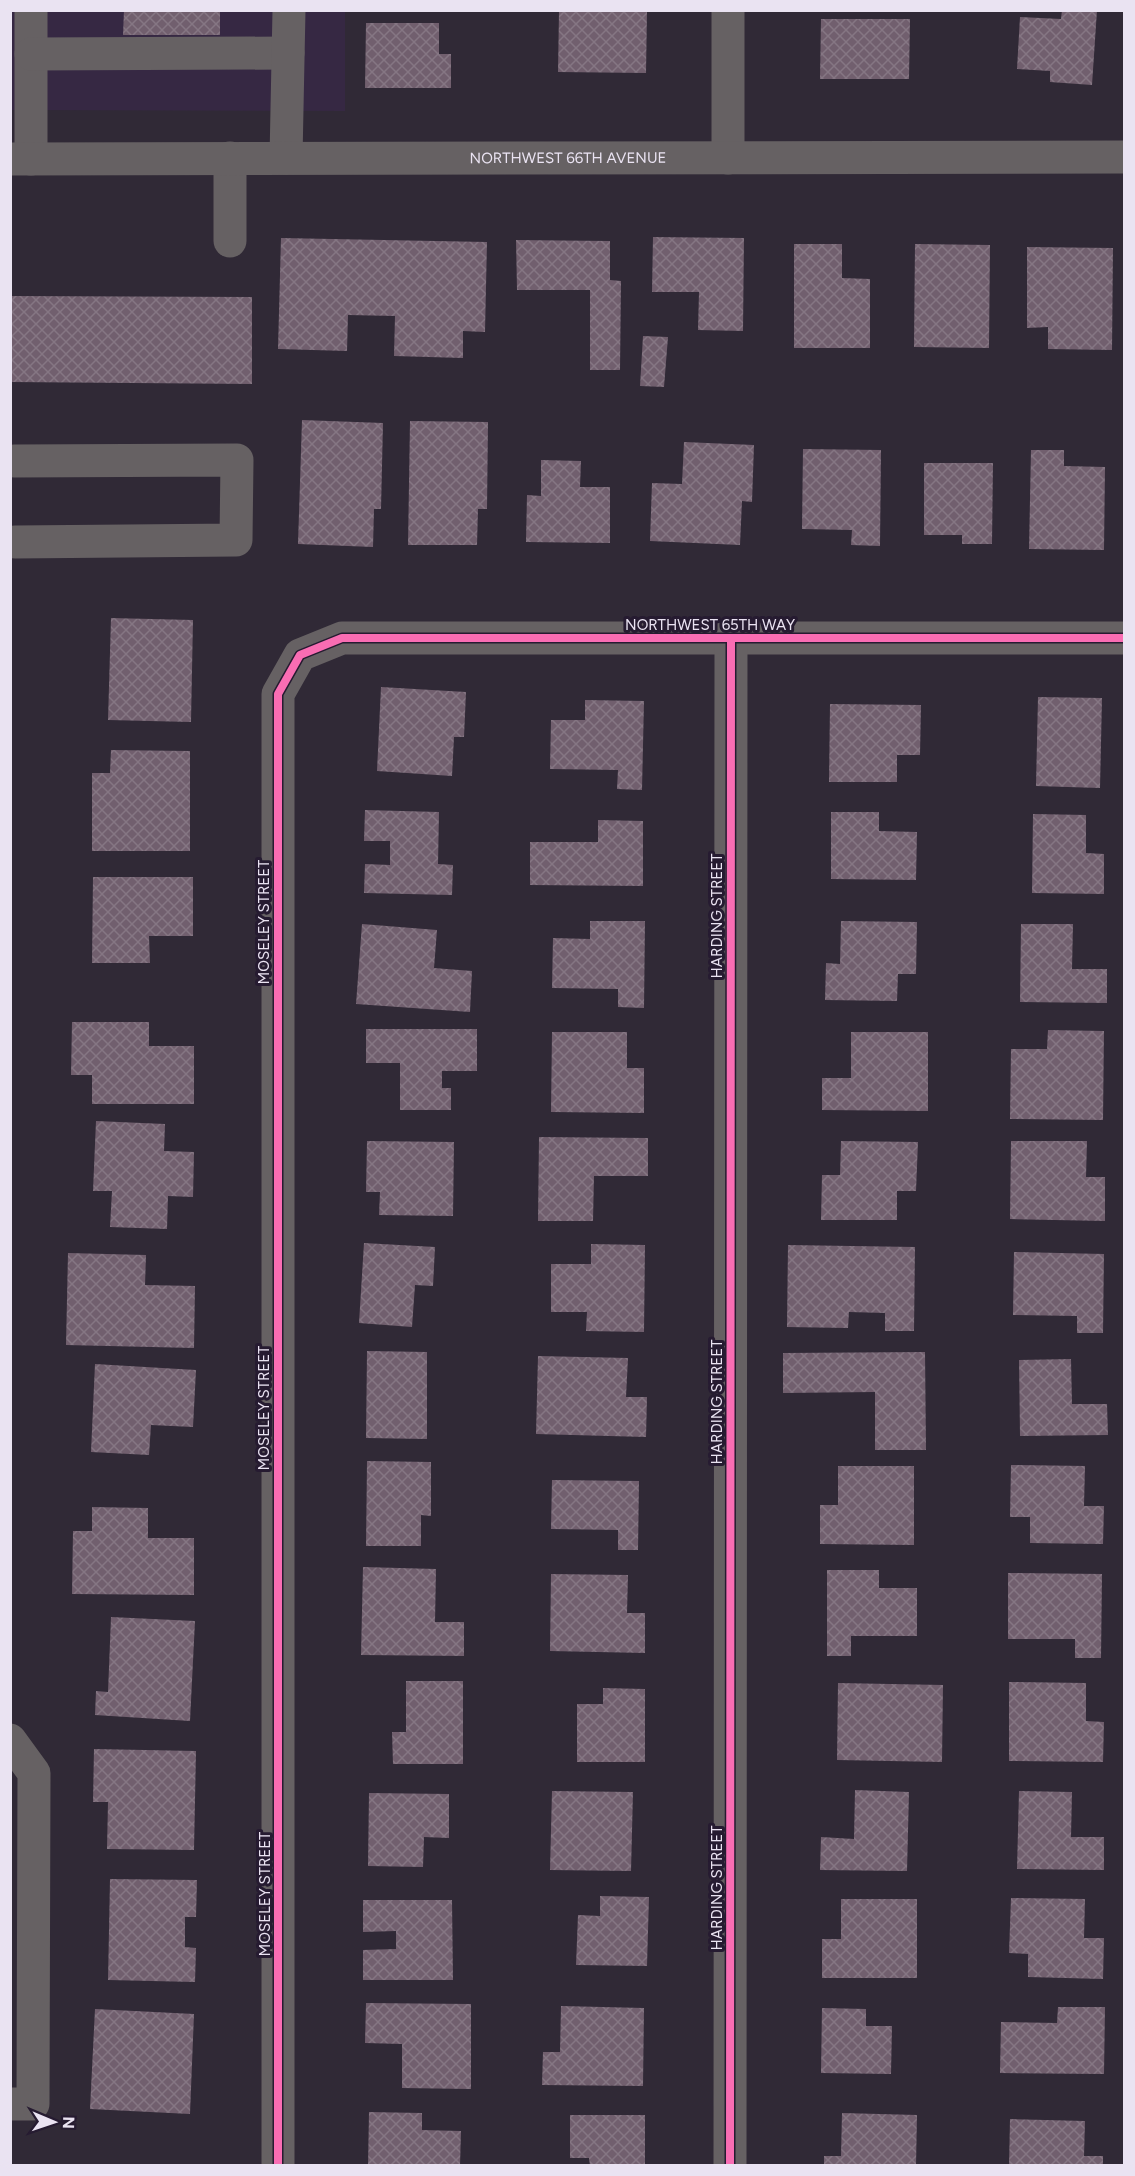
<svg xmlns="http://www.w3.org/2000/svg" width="1135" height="2176" viewBox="0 0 1135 2176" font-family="Figtree,sans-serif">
<defs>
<pattern id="building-cross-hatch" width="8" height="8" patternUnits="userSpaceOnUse" patternTransform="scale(1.5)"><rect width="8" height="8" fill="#715f6e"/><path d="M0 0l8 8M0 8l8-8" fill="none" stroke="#857683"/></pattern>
</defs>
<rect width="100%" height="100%" fill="#302936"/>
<path fill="#362843" d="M11 11H345V111L11 110Z"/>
<path fill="url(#building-cross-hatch)" d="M124 10H220V35H123Z
M1062 10H1097L1092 85 1050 82V71L1017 69 1020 17 1061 19Z
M559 11 647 12 646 73 558 72Z
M821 19H910L909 79H820Z
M366 23H439V54H451V88H365Z
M653 237 744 238 743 331 698 330 699 292H652Z
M281 238 487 242 485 332 463 331V358L394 356 395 316 348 315 347 351 278 349Z
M516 240 610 241V280L621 281 620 370H590V290H517Z
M794 244H842V278L870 279V348H794Z
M915 244 990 245 989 348 914 347Z
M1027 247 1113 248 1112 350 1048 349V327L1027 328Z
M10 296 252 297V384L10 382Z
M643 336 668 337 664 387 640 386Z
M302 420 383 423 381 509H374L373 547 298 544Z
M410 421 488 422 487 509H478L477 545H408Z
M684 442 754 445 752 502 742 501 740 545 650 541 652 483 682 484Z
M803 449 881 450 880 546 851 545 852 530 802 529Z
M1031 450H1064V466L1105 467 1104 550 1029 549Z
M541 460 581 461 580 487H610V543L526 542 527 495 541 496Z
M924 463H993L992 544H962V535H924Z
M111 618 193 620 191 722 108 720Z
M381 687 466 692 464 737H454L452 776 377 771Z
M1038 697 1102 698 1100 788 1036 786Z
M585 700 644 701 642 790 617 789 618 770 550 769 551 720H585Z
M830 704 921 705 920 755H897V782H829Z
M111 750 190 751V851H92V773H110Z
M365 810 439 812 438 864 453 865 452 895 364 893 365 864 390 865V841H364Z
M831 812H879V831L917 832 916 880 831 879Z
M1033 814 1086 815V853L1104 854V894L1032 893Z
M598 820 643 821V886L530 885V842H598Z
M93 877H193V936H149L150 963H92Z
M590 921H645L644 1008 618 1007V989L552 988 553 938 590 939Z
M841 921 917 922 916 974H898L897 1001 825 1000 826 963 840 964Z
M362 924 437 930 434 968 472 971 470 1012 356 1004Z
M1021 924H1073L1072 969H1107V1003L1020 1002Z
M72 1022H149V1046H194V1104H92V1075H71Z
M366 1029H477V1071H442V1088H451V1110H400V1063H366Z
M1048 1030 1104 1031 1103 1120 1010 1119 1011 1049H1047Z
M552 1032H627V1068H644V1113L551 1112Z
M851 1032H928V1111L822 1110V1078H851Z
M96 1121 165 1124 164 1151 194 1152 193 1197 168 1196 167 1229 110 1227 112 1191H93Z
M539 1137 648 1138V1176H594L593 1221H538Z
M367 1141 454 1142 453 1216 379 1215 380 1192H366Z
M841 1141 918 1142 916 1191H897V1220H821L822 1175H840Z
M1011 1141H1087L1086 1177H1105V1221L1010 1219Z
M364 1243 435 1247 433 1286 415 1285 412 1327 359 1323Z
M591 1244 645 1245 644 1332 586 1331 587 1312H551V1264H591Z
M788 1245 915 1247 914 1331H885V1313L849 1312 848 1328 787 1327Z
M1014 1252 1104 1254 1103 1333H1077V1316L1013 1315Z
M68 1253 146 1255 145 1285 195 1286 194 1348 66 1345Z
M367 1351 427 1352V1439L366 1438Z
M925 1352 926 1450H875V1392L783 1393V1353Z
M538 1356 628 1358 626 1397H647L646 1437 536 1434Z
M1071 1359 1072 1404H1107L1108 1435 1020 1436 1019 1360Z
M95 1364 196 1370 193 1427 151 1425 149 1455 91 1452Z
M367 1461 431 1462V1516L421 1515V1546H366Z
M1011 1465 1085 1466 1084 1506H1104L1103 1544 1030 1543V1517H1010Z
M838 1466H914V1545L820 1544V1505H838Z
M552 1480 639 1481 638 1550H618V1530L551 1529Z
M92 1507 148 1508V1538H194V1595L72 1594 73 1531H92Z
M363 1567 436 1569 435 1622H464V1656L361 1655Z
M827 1570H879V1588H917V1636H851V1656H827Z
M1008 1573 1102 1574 1101 1658H1075V1639H1008Z
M551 1574 628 1575 627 1613H645V1653L550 1651Z
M111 1617 195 1621 190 1721 95 1715 96 1691 108 1692Z
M406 1681H463V1764H393L392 1732H406Z
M1009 1682 1086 1683V1721L1104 1722 1103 1762 1009 1761Z
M838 1683 943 1685 942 1762 837 1760Z
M603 1688 645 1689V1762H577V1704H603Z
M94 1749 196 1751 194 1850 107 1849 108 1802H93Z
M855 1790 909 1792 907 1871 820 1870 821 1837 854 1839Z
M552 1791 633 1792 631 1871 550 1870Z
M1019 1791 1072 1792 1071 1837H1104V1870L1017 1869Z
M369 1793 449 1794V1838L424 1837 423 1867 368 1866Z
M110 1879 197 1880 196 1917H185V1947L196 1948 195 1982 108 1980Z
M600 1896 649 1897 647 1966 576 1965 578 1915 600 1916Z
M1011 1898 1085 1899 1084 1938H1104L1103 1979 1028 1977V1954L1009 1953Z
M841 1899H917V1978H822V1939H841Z
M363 1900H452L453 1980H363V1950L396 1949V1931L363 1932Z
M366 2003 471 2004V2089L402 2088V2044L365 2043Z
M561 2006 644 2008 643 2086 542 2085 543 2052H560Z
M1058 2007H1105L1104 2074 1000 2073 1001 2022 1057 2023Z
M822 2008 866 2009V2026H892L891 2074 821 2073Z
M95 2009 194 2014 190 2114 90 2109Z
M369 2112 422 2113V2130L461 2131 460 2166H368Z
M842 2113 917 2115 916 2166H824V2156H841Z
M570 2115H645V2166H590L589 2158H570Z
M1010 2119 1085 2121 1084 2156H1103V2166H1009Z"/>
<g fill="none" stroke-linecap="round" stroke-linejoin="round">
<g stroke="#666163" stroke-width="33">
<path d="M31 10V159"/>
<path d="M31 54 288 53"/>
<path d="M230 158V241"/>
<path d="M286 158 289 10"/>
<path d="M728 158V10"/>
<path id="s1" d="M10 159 1124 157"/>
<path d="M14 461 237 460 236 540 15 542"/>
<path d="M10 1740 34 1773 33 2104H10"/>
<path d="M278 2166V694L300 655 342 638H1124"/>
<path d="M730 2166 731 639"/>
</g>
<g stroke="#261b31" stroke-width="11">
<path id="cycleway" d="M278 2166V694L300 655 342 638H1124
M730 2166 731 639"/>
</g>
<use href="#cycleway" stroke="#f96db3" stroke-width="8"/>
</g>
<g text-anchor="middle" stroke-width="6" stroke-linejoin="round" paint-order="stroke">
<g font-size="15" fill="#eae3f2" stroke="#261b31">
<text dy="5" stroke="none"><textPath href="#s1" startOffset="558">NORTHWEST 66TH AVENUE</textPath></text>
<text x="710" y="630">NORTHWEST 65TH WAY</text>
<text transform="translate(717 916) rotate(-90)" y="5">HARDING STREET</text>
<text transform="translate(264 922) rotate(-90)" y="5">MOSELEY STREET</text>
<text transform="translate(717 1402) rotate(-90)" y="5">HARDING STREET</text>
<text transform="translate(264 1408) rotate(-90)" y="5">MOSELEY STREET</text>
<text transform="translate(717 1888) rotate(-90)" y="5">HARDING STREET</text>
<text transform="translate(265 1894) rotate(-90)" y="5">MOSELEY STREET</text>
</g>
</g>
<rect width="1135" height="2176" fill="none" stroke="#eae3f2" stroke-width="24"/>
<g transform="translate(54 2122) rotate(92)" stroke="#261b31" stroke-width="4.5" paint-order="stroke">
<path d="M0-4.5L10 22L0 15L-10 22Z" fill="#eae3f2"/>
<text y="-9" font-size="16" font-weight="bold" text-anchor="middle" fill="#eae3f2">N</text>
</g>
</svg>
